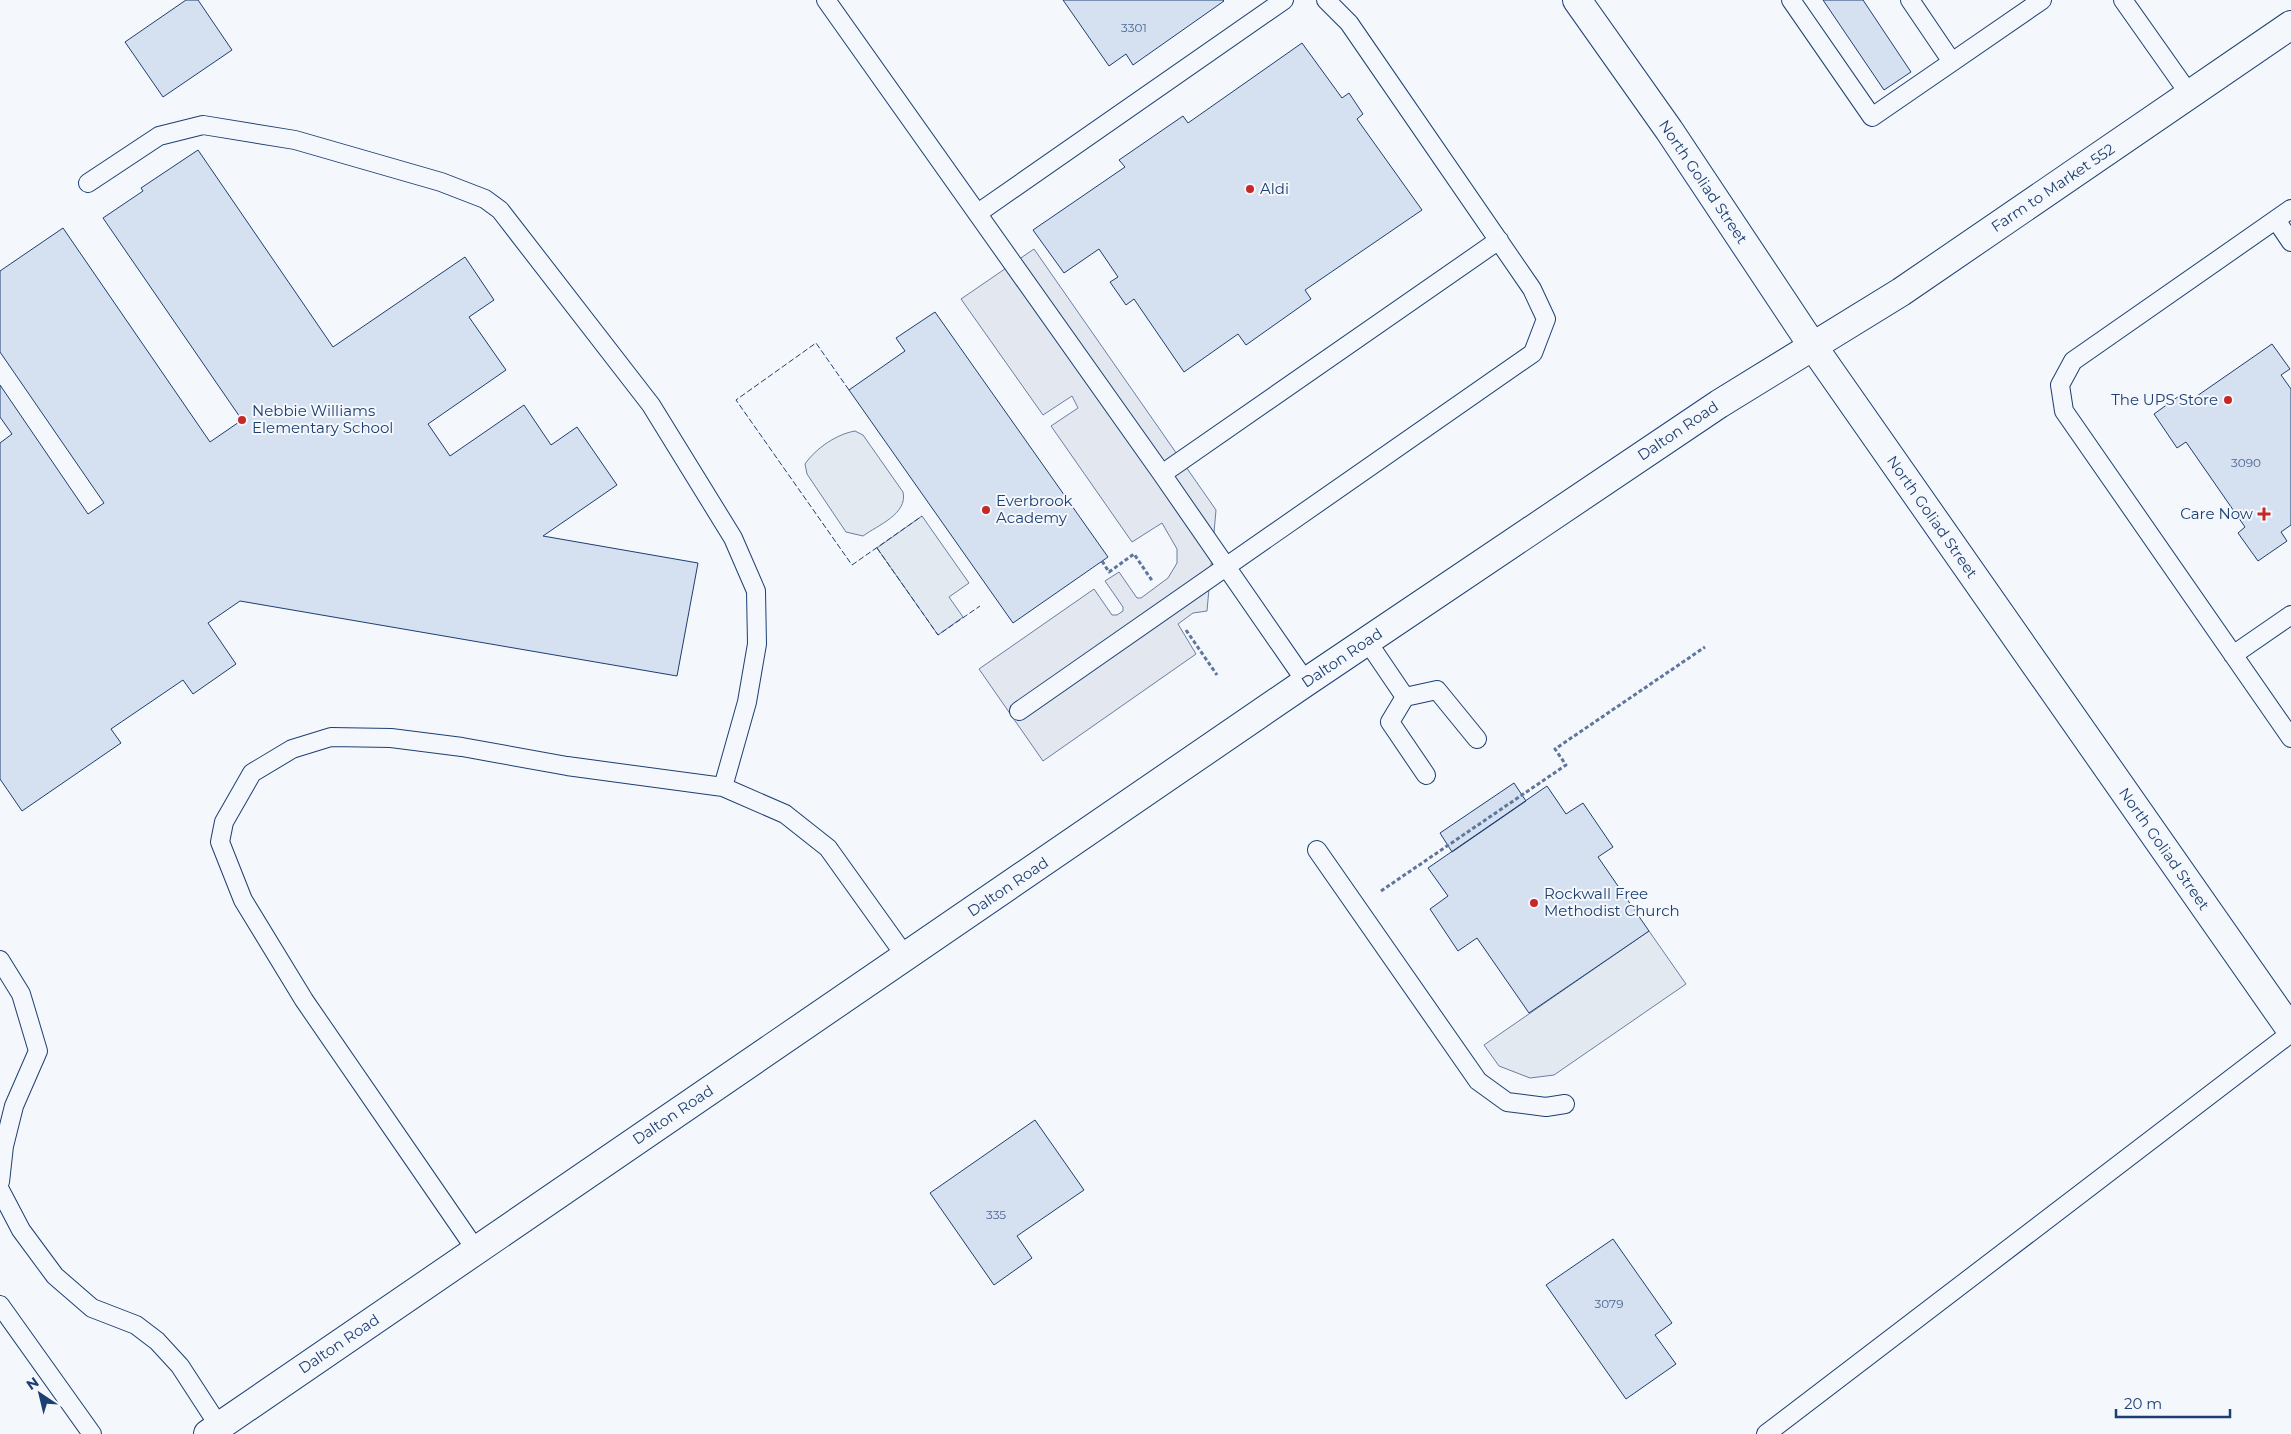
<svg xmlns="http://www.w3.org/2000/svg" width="2291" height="1434" viewBox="0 0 2291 1434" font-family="Montserrat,sans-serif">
<rect width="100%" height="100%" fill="#f4f7fb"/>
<path fill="#e3e9f0" stroke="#687fa3" d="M855 431 863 435 903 492C908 514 878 525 863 536L846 532 807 474 805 464C816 448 837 434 855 431Z
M922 516 969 583 949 597 963 617 938 635 877 548Z
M1649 931 1686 984 1554 1075 1530 1078 1499 1066 1484 1045Z"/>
<path fill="#e3e8f0" stroke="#687fa3" d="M1034 249 1216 510 1207 611 1193 613 1178 624 1196 654 1043 761 979 669 1094 589 1112 615H1117L1123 611V607L1105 581 1119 572 1137 598H1141L1168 578 1177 563V549L1162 523 1132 542 1051 426 1078 408 1072 396 1043 415 961 299Z"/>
<path fill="#d5e0f0" stroke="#1d3f73" d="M186 0H198L232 50 163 97 125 42Z
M1063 0H1223L1224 1 1133 65 1126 54 1109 66Z
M1823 0H1863L1911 72 1884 90Z
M1302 43 1342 98 1349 93 1363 114 1357 119 1422 210 1305 290 1311 299 1246 345 1238 334 1184 372 1134 299 1126 305 1110 282 1118 277 1099 249 1064 273 1033 230 1125 167 1119 160 1183 116 1188 123Z
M198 150 333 347 465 257 494 300 469 317 506 370 428 424 450 456 524 405 551 445 577 427 617 485 543 536 698 563 677 676 240 601 208 623 236 664 193 694 183 680 111 729 121 743 22 811 0 779V443L12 434 0 417V385L88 514 104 503 0 352V271L63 228 210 442 242 420 103 218 143 191 141 188Z
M935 312 1108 557 1013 623 849 390 905 351 896 338Z
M2272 344 2290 369 2281 375 2291 389V525L2281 532 2287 541 2258 561 2238 533 2245 527 2186 442 2177 448 2154 414 2179 396 2184 405Z
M1514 783 1526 801 1452 852 1440 833Z
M1547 786 1566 814 1583 803 1613 847 1598 857 1649 931 1529 1013 1477 938 1458 951 1430 909 1448 896 1428 868Z
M1035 1120 1084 1190 1017 1236 1032 1258 994 1285 930 1193Z
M1613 1239 1672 1323 1655 1335 1676 1364 1626 1399 1546 1285Z"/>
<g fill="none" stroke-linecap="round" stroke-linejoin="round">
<g stroke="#1d3f73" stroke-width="20">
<path id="lane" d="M826 0 1162 474 1306 682
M1791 0 1872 117 1952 62
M1910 0 1952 62 2042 0
M2123 0 2190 95
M88 183 159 136 203 125 295 140 441 182 485 199 500 210 651 405 733 538 756 591 757 644 747 702 723 787
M2291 209 2073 361 2060 385 2064 411 2291 738
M978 213 1284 0
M2276 220 2291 242
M1162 474 1499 240
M1367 641 1405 697
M2233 655 2291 615
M1019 711 1533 353 1546 319 1532 289 1349 23 1326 0
M1426 775 1390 722 1405 697 1437 690 1477 739
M1317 850 1478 1081 1507 1102 1546 1107 1565 1104
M0 960 21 994 38 1051 14 1106 4 1146 0 1182
M0 1190 21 1230 55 1276 92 1308 136 1325 157 1341 180 1366 219 1426
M476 1250 304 1000 243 900 220 842 224 822 252 773 292 749 331 737 391 738 462 747 567 766 723 787 785 814 828 848 906 957
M0 1305 92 1434
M1766 1434 2291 1033"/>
</g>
<g stroke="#1d3f73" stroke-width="30">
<path id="secondary" d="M208 1434 1306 682 1719 404 1901 292 2291 25"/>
</g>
<g stroke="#1d3f73" stroke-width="30">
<path id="primary" d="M1577 0 1669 130 1812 345 2291 1030"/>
</g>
<path stroke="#5e769c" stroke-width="3" stroke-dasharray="4 2.5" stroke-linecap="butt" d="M1102 561 1109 572 1134 554 1153 582
M1186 630 1217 675
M1381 891 1566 765 1555 749 1705 647"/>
<use href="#lane" stroke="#f4f7fb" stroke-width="18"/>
<use href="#secondary" stroke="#f4f7fb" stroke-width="28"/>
<use href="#primary" stroke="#f4f7fb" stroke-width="28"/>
<path stroke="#1d3f73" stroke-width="1" stroke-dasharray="6 2.5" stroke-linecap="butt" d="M849 390 816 343 736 400 852 565 922 516
M877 548 938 635 980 606"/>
</g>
<g fill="#c62828" stroke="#f4f7fb" stroke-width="2">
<circle cx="1250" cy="189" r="5"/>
<circle cx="2228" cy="400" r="5"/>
<circle cx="242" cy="420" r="5"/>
<circle cx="986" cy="510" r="5"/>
<path d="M2261.5 506.5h5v5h5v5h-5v5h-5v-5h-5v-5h5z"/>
<circle cx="1534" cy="903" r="5"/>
</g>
<g text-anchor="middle" stroke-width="4" stroke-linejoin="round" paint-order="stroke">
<g font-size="12" fill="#4b6792">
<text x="1134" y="32">3301</text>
<text x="2246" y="467">3090</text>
<text x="996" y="1219">335</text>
<text x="1609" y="1308">3079</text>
</g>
<g font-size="15" fill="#1d3f73" stroke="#f4f7fb">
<text transform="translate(1703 182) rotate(56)" y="5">North Goliad Street</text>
<text transform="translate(2053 188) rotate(-34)" y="5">Farm to Market 552</text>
<text transform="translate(1678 431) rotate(-34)" y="5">Dalton Road</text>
<text transform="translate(1932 517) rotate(55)" y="5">North Goliad Street</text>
<text transform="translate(1342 658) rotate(-34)" y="5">Dalton Road</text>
<text transform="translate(2164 849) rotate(55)" y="5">North Goliad Street</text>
<text transform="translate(1008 887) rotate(-34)" y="5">Dalton Road</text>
<text transform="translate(673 1115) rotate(-34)" y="5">Dalton Road</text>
<text transform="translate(339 1344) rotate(-34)" y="5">Dalton Road</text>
</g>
<g font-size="15" fill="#1d3f73" stroke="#f4f7fb" text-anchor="start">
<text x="1260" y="194">Aldi</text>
<text x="2218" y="405" text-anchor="end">The UPS Store</text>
<text x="252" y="416">Nebbie Williams<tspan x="252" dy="17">Elementary School</tspan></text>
<text x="996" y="506">Everbrook<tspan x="996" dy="17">Academy</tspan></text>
<text x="2253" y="519" text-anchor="end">Care Now</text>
<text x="1544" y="899">Rockwall Free<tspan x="1544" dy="17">Methodist Church</tspan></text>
</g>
</g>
<g transform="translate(40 1394) rotate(325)" stroke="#f4f7fb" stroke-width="4" paint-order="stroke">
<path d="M0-4L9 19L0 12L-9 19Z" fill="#1d3f73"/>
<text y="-8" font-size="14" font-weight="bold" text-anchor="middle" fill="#1d3f73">N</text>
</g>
<path d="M2116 1409v8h114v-8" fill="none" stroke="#1d3f73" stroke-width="2.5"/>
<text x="2124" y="1409" font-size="15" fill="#1d3f73" stroke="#f4f7fb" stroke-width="4" paint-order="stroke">20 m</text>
</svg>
